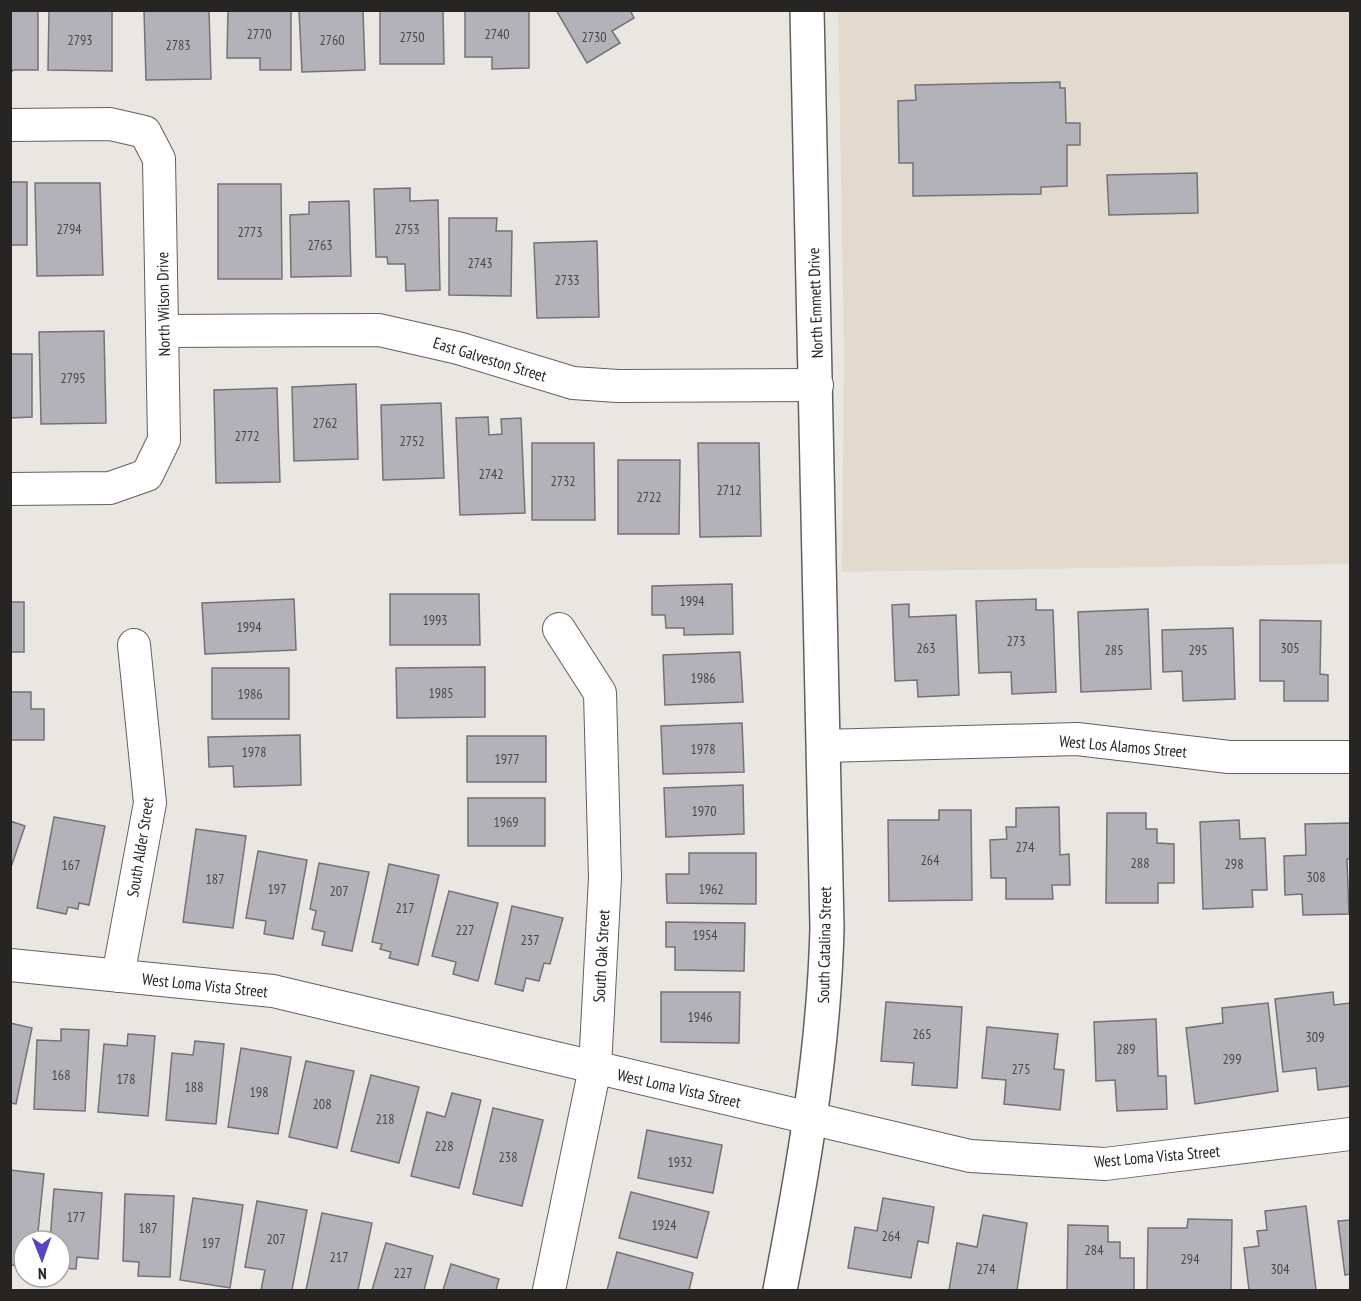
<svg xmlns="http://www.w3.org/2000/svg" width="1361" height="1301" viewBox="0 0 1361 1301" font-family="'PT Sans Narrow',sans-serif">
<rect width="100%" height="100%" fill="#eae7e2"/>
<path fill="#e2dacf" d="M838 11H1350V564L842 572 844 350Z"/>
<path fill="#b2b2b8" stroke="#727277" stroke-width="1.5" d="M10 10H38V70H13L10 74Z
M49 10H112V71L48 70Z
M144 10H209L211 79 146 80Z
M228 10H291V70H260V58H227Z
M299 10H363L365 70 302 72Z
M380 10H443L444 64H380Z
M465 10H529V68L492 69V57H465Z
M556 10H630L634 18 612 31 620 43 587 63Z
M1060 82V88H1065L1066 123H1080V145H1067V186L1041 187V194L913 196V163H899L898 101 916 100 915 85Z
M1197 173 1198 213 1109 215 1107 175Z
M10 182H27V245H10Z
M35 183H100L103 275 37 276Z
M218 184H281L282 279H218Z
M410 188V201L438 200 440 290 406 291 405 264H388L387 257H376L374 189Z
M349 201 351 276 291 277 290 215 309 214V202Z
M449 218H497L496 231H512L511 296 449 295Z
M597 241 599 317 537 318 534 243Z
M104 331 106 423 41 424 39 332Z
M10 354H32V417L10 418Z
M356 384 358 459 294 461 292 387Z
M277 388 280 482 216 483 214 390Z
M441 403 444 478 383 480 381 405Z
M488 417 489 435 502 434 501 419 521 418 525 513 460 515 456 418Z
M532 443H594L595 520H532Z
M698 443H759L761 536 700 537Z
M618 460H680L679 534H618Z
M732 584 733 634 684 635V628H666L665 615H652V586Z
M390 594H479L480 645H390Z
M294 599 296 650 205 654 202 603Z
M1036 599V610H1053L1056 692 1012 694 1011 672 979 673 976 601Z
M10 602H24V652H10Z
M909 604V617L956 615 959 695 918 697 917 680 895 681 892 605Z
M1148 609 1151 689 1081 692 1078 612Z
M1260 620 1321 621 1320 674 1328 675V701H1284V681H1260Z
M1233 628 1235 699 1183 701 1182 671 1163 672 1162 630Z
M740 652 743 702 665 705 663 655Z
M485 667V717L397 718 396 668Z
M212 668H289V719H212Z
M10 692H31V709H44V740H10Z
M742 723 744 772 663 774 661 726Z
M300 735 301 785 234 787 233 766 209 767 208 737Z
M467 736H546V782H467Z
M743 785 744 834 666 837 664 788Z
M468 798H545V846H468Z
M1059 807 1060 855 1069 854 1070 885H1052L1053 899H1006V878H991L990 840 1007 839 1006 827H1016V808Z
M939 810H971L972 900 889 901 888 820H939Z
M1107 813H1146V829H1157V843L1174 844V883H1158V903H1106Z
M54 817 105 826 89 905 79 903 78 909 68 907 66 914 37 908Z
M1239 820 1240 839 1265 838 1267 890H1252L1253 907 1203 909 1200 822Z
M10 821 25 826 10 870Z
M1350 823V859H1347L1349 914 1303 915 1302 894 1285 895 1284 856 1306 855 1305 824Z
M196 829 246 836 233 928 183 922Z
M258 851 307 860 293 939 264 934 266 921 246 918Z
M689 853H756V904L667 903 666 874H689Z
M319 863 369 872 352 951 322 945 325 932 312 929 316 911 310 909Z
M389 864 439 875 418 965 389 958 391 952 380 949 382 944 372 942Z
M449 891 498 903 478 981 453 974 456 962 432 956Z
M512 906 563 918 550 964 544 963 539 981 526 978 523 991 495 984Z
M666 922 745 923 744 971 675 970V947H666Z
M661 992H740L739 1043 661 1042Z
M1333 992 1334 1005 1350 1003V1086L1318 1090 1316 1068 1283 1072 1275 999Z
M886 1002 962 1007 957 1088 912 1085 914 1063 881 1061Z
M1268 1003 1278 1091 1195 1104 1186 1028 1223 1023 1222 1008Z
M1156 1019 1158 1076H1166L1167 1109 1117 1111 1115 1080 1096 1081 1094 1022Z
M10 1023 32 1028 16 1104 10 1103Z
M987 1027 1058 1034 1054 1069 1064 1070 1060 1110 1004 1104 1006 1080 982 1078Z
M61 1029 89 1030 85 1111 34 1109 37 1040 61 1041Z
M128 1034 155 1036 148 1116 98 1112 104 1044 127 1046Z
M195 1041 224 1044 216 1124 166 1120 172 1053 193 1055Z
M241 1048 291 1057 278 1134 228 1127Z
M306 1061 354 1071 337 1148 289 1137Z
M371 1075 419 1087 399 1163 351 1151Z
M452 1093 481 1100 459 1188 411 1176 427 1112 445 1117Z
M493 1108 543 1120 522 1206 473 1194Z
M647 1130 722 1145 713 1193 638 1178Z
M10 1170 44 1174 37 1241H24V1266L10 1265Z
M54 1189 102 1193 98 1259 77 1257 76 1269 60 1268V1241H50Z
M631 1192 709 1212 697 1258 619 1238Z
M125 1194 174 1196 170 1277 138 1276 139 1262 123 1261Z
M193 1198 243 1205 230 1288 180 1280Z
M883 1198 934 1207 928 1243 918 1241 911 1278 848 1268 855 1227 877 1231Z
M257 1201 307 1210 292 1290H261L265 1270 245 1267Z
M1306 1206 1316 1290H1249L1244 1248 1259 1246 1257 1231 1267 1230 1265 1211Z
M322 1213 372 1223 358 1290H306Z
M983 1215 1027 1223 1017 1290H949L957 1243 977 1247Z
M1188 1219 1232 1220 1231 1290H1147L1148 1228H1187Z
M1350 1220V1274L1345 1275 1338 1221Z
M1068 1225 1108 1226V1242H1120V1258H1134V1290H1067Z
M386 1243 433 1256 424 1290H372Z
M617 1252 693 1273 689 1290H607Z
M451 1264 499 1279 496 1290H443Z"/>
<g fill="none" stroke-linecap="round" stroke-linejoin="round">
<g stroke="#63605b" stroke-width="34">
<path id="minor" d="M10 125 110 124 145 132 159 159 164 440 147 475 110 488 10 489
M164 331 379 330 458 348 573 383 618 386 817 385
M823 746 1077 739 1229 757H1350
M10 965 273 991 970 1156 1105 1164 1350 1134
M118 976 150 803 134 645
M549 1290 595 1068 605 878 600 693 559 629"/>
</g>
<g stroke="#63605b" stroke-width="36">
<path id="tertiary" d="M780 1290C803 1171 824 1050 827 928L807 10"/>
</g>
<use href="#minor" stroke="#fff" stroke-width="32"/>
<use href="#tertiary" stroke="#fff" stroke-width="33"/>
</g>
<g text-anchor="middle" stroke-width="5" stroke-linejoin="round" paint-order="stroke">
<g font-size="14" fill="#494848">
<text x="259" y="39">2770</text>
<text x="497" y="39">2740</text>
<text x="412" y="42">2750</text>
<text x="594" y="42">2730</text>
<text x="80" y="45">2793</text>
<text x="332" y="45">2760</text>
<text x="178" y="50">2783</text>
<text x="69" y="234">2794</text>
<text x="407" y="234">2753</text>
<text x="250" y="237">2773</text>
<text x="320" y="250">2763</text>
<text x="480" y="268">2743</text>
<text x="567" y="285">2733</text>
<text x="73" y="383">2795</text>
<text x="325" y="428">2762</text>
<text x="247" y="441">2772</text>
<text x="412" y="446">2752</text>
<text x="491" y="479">2742</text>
<text x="563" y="486">2732</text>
<text x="729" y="495">2712</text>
<text x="649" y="502">2722</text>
<text x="692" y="606">1994</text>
<text x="435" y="625">1993</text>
<text x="249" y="632">1994</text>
<text x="1016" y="646">273</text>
<text x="926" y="653">263</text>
<text x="1290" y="653">305</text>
<text x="1114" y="655">285</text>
<text x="1198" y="655">295</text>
<text x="703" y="683">1986</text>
<text x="441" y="698">1985</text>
<text x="250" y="699">1986</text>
<text x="703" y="754">1978</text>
<text x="254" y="757">1978</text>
<text x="507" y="764">1977</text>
<text x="704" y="816">1970</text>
<text x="506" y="827">1969</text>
<text x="1025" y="852">274</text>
<text x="930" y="865">264</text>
<text x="1140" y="868">288</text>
<text x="1234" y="869">298</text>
<text x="71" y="870">167</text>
<text x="1316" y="882">308</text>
<text x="215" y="884">187</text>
<text x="277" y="894">197</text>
<text x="711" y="894">1962</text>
<text x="339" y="896">207</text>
<text x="405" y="913">217</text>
<text x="465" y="935">227</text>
<text x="705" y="940">1954</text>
<text x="530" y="945">237</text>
<text x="700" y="1022">1946</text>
<text x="922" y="1039">265</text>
<text x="1315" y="1042">309</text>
<text x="1126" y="1054">289</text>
<text x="1232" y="1064">299</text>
<text x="1021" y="1074">275</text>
<text x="61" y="1080">168</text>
<text x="126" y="1084">178</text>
<text x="194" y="1092">188</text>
<text x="259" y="1097">198</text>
<text x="322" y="1109">208</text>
<text x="385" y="1124">218</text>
<text x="444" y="1151">228</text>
<text x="508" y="1162">238</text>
<text x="680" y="1167">1932</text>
<text x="76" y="1222">177</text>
<text x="664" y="1230">1924</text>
<text x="148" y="1233">187</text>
<text x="891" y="1241">264</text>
<text x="276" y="1244">207</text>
<text x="211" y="1248">197</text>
<text x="1094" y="1255">284</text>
<text x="339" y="1262">217</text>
<text x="1190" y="1264">294</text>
<text x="986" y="1274">274</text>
<text x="1280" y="1274">304</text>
<text x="403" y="1278">227</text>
</g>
<g font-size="16" fill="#262523" stroke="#fff">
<text transform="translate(815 303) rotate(-92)" y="6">North Emmett Drive</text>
<text transform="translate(163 304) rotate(-91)" y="6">North Wilson Drive</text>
<text transform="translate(490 359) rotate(17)" y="6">East Galveston Street</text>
<text transform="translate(1123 746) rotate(5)" y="6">West Los Alamos Street</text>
<text transform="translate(140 847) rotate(-81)" y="6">South Alder Street</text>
<text transform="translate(824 945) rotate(-89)" y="6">South Catalina Street</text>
<text transform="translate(601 956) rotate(-87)" y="6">South Oak Street</text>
<text transform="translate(205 985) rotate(6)" y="6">West Loma Vista Street</text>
<text transform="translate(679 1088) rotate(13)" y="6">West Loma Vista Street</text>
<text transform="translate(1157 1156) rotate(-5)" y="6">West Loma Vista Street</text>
</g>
</g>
<rect width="1361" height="1301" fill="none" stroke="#262523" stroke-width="24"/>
<g transform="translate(42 1259) rotate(179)"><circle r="28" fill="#ffffff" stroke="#a8a8a7" stroke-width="1.5"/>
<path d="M0-4.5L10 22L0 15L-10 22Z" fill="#5447bf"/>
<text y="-9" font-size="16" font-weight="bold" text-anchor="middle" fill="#262523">N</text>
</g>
</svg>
